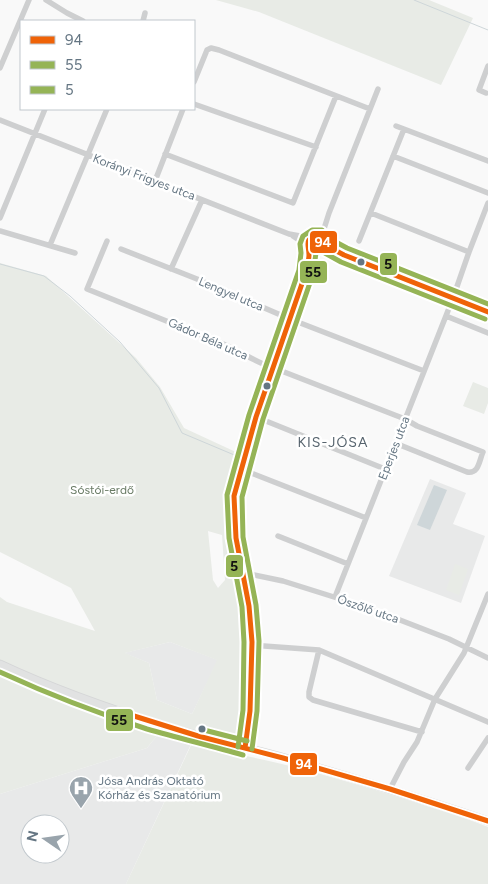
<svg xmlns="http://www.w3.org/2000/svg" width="488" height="884" viewBox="0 0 488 884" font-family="Figtree,sans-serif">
<rect width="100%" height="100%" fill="#f9f9f9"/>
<path fill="#e8e9e9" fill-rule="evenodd" d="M430 479 466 493 453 524 485 536 461 603 389 576Z
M170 642 218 660 192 714 157 700 149 663 124 653Z
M160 732 192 742 126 884H0V794L147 748ZM30 824H60V854H30Z"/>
<path fill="#e8ebe6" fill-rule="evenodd" d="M216 0H429L473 18 441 85 259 12Z
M0 263 46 276 136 358 160 387 184 428 238 453 231 486 241 624 245 721 240 750 246 756C300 767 353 783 405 799 433 808 461 816 488 827V884H126L192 743 160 732 147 748 0 794V597L7 602 95 631 71 588 0 552ZM208 531 222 535 225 580 218 588 213 580ZM170 642 217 660 192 714 157 700 149 663 125 653Z
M473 382 488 388V403L484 414 463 406Z
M455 564 468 569 459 595 446 590Z"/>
<path fill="#ced6d9" d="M434 485 447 490 430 530 417 525Z"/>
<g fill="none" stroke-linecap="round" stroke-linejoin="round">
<path stroke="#ced6d9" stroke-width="1" d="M414 0 488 30
M0 264 44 276 70 296 120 342 159 388 182 433 239 457"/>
<g stroke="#d5d6d7" stroke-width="9">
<path id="major" d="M0 664C55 690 113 710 171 728 209 739 247 748 285 758 353 778 421 798 488 821"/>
</g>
<path stroke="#cecfd0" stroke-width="5.5" d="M46 0 67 13 83 21
M143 21 145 13
M0 68 29 0
M194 82 207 50 211 48 219 50 370 109
M486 93 479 90 488 66
M194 104 316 147
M0 120 289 234 311 238 316 236 319 237 327 246 344 255 488 312
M396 126 488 161
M165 154 293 203 336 96
M393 156 488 193
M155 181 183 109
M371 213 469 252
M0 218 45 109
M0 231 75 253
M293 236 305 244 313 253 324 252 337 254
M323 240V232L329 213 378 89
M107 241 87 289 221 343C235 349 248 357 261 363L405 419 417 426 483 452C479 461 479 474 467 472L395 443
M359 241 404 129
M50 245 107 109
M121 249 197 279 290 319 424 371
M171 269 202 200
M446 316 488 333
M256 417 385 469
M241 469 366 518
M278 536 348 564
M243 576 254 575 283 581 369 608 449 639 488 658
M335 597 453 298 469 252 488 203
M252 645 319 650 488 722
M319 650 309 692V697L313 700 422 732
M245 748 250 711 252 642 249 606 236 538 234 507V496L243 461 273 367 306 272 316 254 318 253
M468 768 488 738
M390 789 404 762 417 742 435 699 464 653 488 594"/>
<use href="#major" stroke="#e1e2e2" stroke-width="7"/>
<g stroke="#fff" stroke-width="9">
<path id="bus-1" d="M118 711 198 736 283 758 390 789 488 821
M245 748 250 711 252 642 249 606 236 538 234 496 256 417 306 272C307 266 309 260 309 255 309 245 303 237 319 237L327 246 344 255 488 312"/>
</g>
<g stroke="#fff" stroke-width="9">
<path id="bus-2" d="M0 672C48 694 97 713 147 729 179 738 211 746 243 755
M252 749 257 711 259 641 256 605 243 537 242 497 263 419 313 274 316 253 315 245 323 252 341 262 485 319"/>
</g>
<g stroke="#fff" stroke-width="9">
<path id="bus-3" d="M200 729 247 741
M238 747 243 710 244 642 242 607 229 538 227 495 249 415 299 270 301 253 300 244 303 236 312 230H322L332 240 347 248 488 304"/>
</g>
<use href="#bus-1" stroke="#ef6308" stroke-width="5"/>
<use href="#bus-2" stroke="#95b456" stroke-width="5"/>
<use href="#bus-3" stroke="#95b456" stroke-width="5"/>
</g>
<defs>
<g id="hospital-pin" transform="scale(1.25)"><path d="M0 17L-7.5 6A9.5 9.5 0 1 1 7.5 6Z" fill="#99a4ac" stroke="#fff"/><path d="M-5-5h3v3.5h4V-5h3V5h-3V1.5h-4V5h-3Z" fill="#fff"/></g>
</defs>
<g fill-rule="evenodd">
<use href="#hospital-pin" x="81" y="788"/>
</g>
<g fill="#657683" stroke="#fff" stroke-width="2">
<circle cx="361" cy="262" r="4.5"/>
<circle cx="267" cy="386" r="4.5"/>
<circle cx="202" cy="729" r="4.5"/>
</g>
<g text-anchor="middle" stroke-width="5" stroke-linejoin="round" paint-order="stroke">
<g font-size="12" fill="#657683" stroke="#fff">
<text transform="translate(144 177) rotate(21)" y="4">Korányi Frigyes utca</text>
<text transform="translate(231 294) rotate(23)" y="4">Lengyel utca</text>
<text transform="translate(208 339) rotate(24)" y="4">Gádor Béla utca</text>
<text transform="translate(394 448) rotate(-69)" y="4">Eperjes utca</text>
<text transform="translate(368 609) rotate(19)" y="4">Ószőlő utca</text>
</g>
<g font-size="12" fill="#687a64" stroke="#fff">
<text x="102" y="494">Sóstói-erdő</text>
</g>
<g font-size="12" fill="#657683" stroke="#fff" text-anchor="start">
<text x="98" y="785">Jósa András Oktató<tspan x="98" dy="14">Kórház és Szanatórium</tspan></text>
</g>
<g font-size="14" letter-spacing="1" fill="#57646e" stroke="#fff">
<text x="333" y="447">KIS-JÓSA</text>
</g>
</g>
<g stroke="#fff" stroke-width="2">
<rect x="309" y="230" width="29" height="24" rx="5" fill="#ef6308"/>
<rect x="379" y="252" width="19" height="24" rx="5" fill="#95b456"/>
<rect x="299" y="260" width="29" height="24" rx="5" fill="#95b456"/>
<rect x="225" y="554" width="19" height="24" rx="5" fill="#95b456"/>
<rect x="105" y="708" width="29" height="24" rx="5" fill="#95b456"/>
<rect x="289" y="752" width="29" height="24" rx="5" fill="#ef6308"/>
</g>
<g font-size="14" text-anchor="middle" font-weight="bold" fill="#fff">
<text x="323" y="247">94</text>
<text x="304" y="769">94</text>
</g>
<g font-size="14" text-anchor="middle" font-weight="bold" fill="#111">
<text x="388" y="269">5</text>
<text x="313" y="277">55</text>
<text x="234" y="571">5</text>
<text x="119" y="725">55</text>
</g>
<rect x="20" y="20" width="175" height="90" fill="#ffffff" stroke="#c1c8cd"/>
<rect x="30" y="36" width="25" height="8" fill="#ef6308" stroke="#c1c8cd"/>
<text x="65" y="45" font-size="15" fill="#657683">94</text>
<rect x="30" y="61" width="25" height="8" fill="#95b456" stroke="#c1c8cd"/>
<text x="65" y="70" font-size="15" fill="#657683">55</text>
<rect x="30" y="86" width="25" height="8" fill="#95b456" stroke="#c1c8cd"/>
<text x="65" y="95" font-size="15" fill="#657683">5</text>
<g transform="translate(45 839) rotate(283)"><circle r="24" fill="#ffffff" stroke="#c1c8cd"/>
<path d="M0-4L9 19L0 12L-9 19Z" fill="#99a4ac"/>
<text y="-8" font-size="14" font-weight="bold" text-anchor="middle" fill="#657683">N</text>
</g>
</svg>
